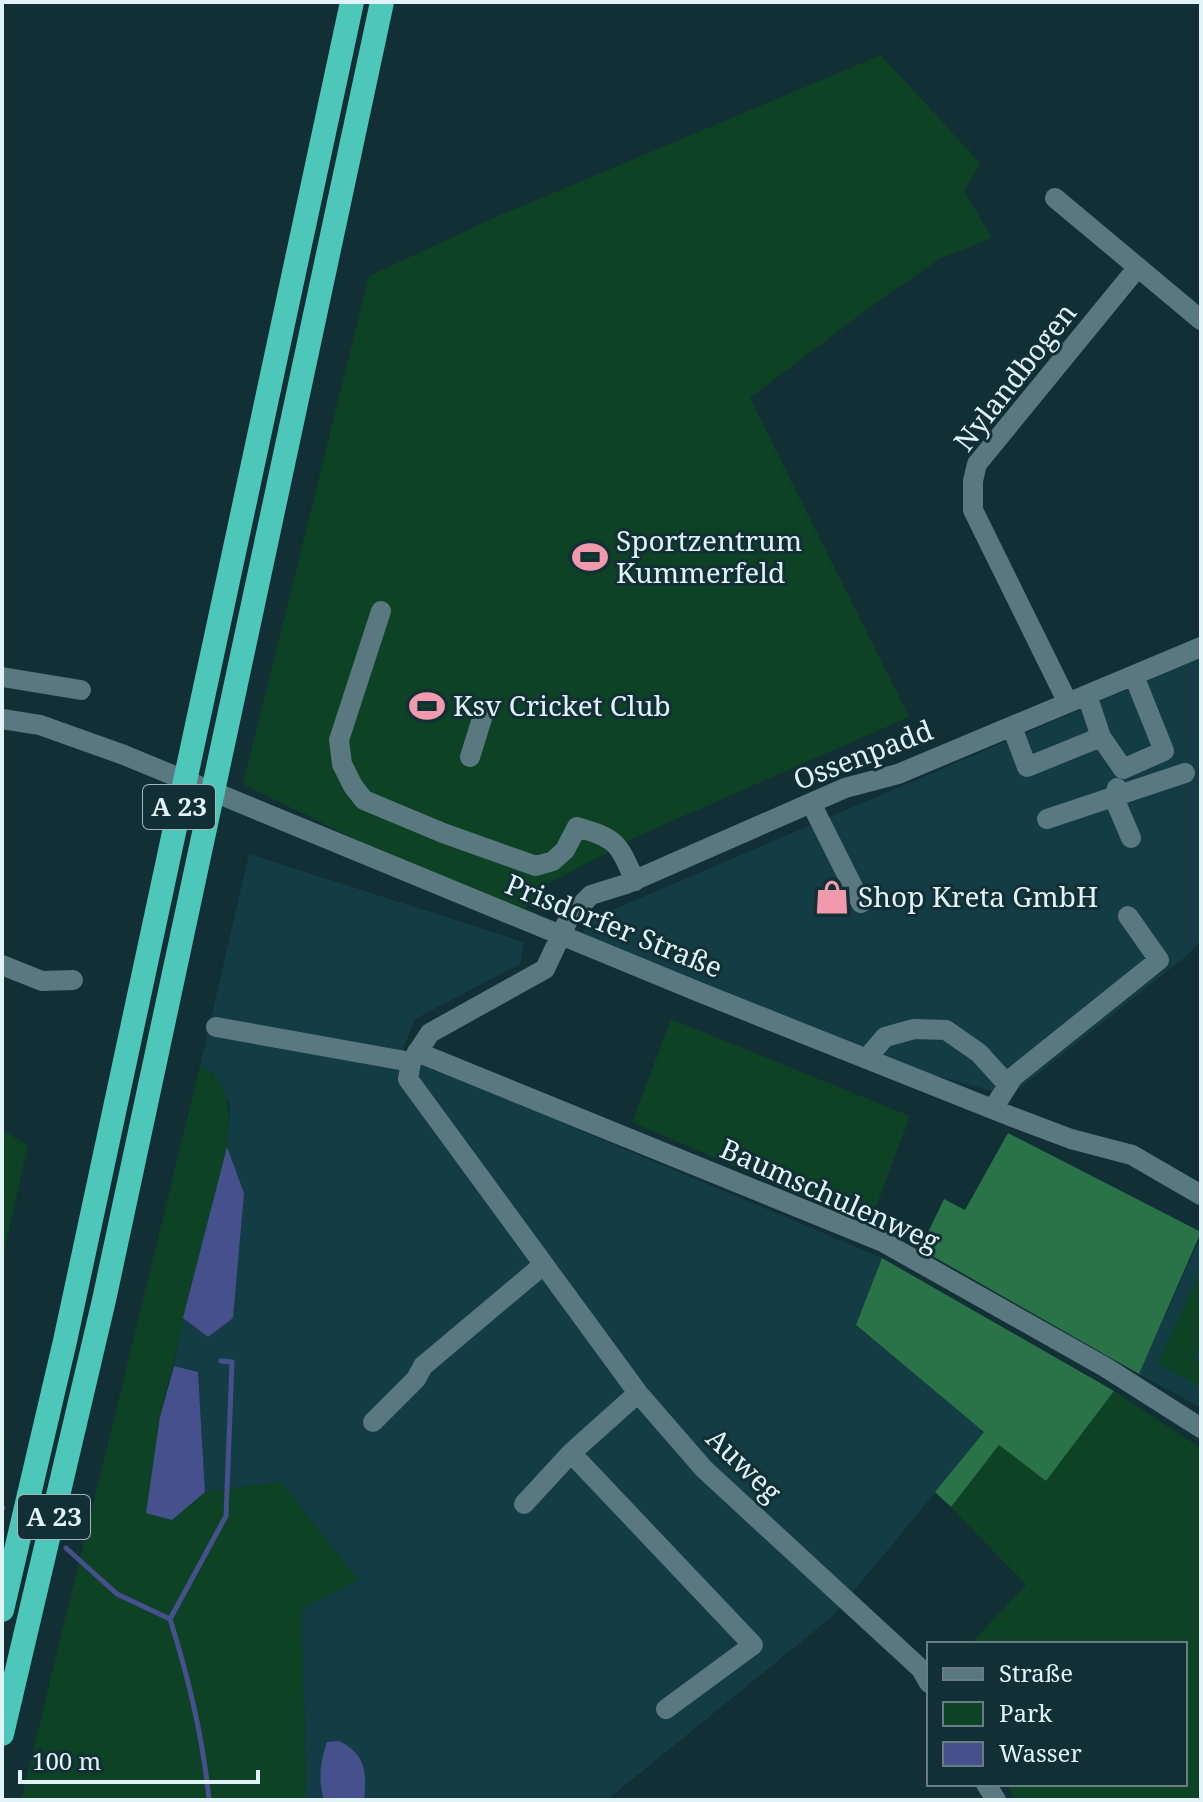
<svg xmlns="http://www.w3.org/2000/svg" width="1203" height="1802" viewBox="0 0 1203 1802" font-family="'Noto Serif',serif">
<rect width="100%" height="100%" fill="#112f35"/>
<path fill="#133c45" d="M1201 658V941L1185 957 1010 1096 868 1057 577 945 589 920Z
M249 854 524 942 520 964 415 1019 401 1054 882 1258 856 1326 985 1432 834 1615 612 1796 603 1800H306L302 1608 358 1580 281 1482 205 1492 198 1372 174 1366 183 1318 208 1337 244 1193 227 1147 230 1104 212 1072 200 1066Z
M1201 1236V1408L1139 1374Z"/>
<path fill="#0d4225" d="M881 55 980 163 964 191 992 238 941 258 870 307 750 398 909 717 638 836 548 884 516 918 243 784 369 276 496 217Z
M671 1019 910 1116 869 1225 632 1122Z
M200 1066C234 1081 229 1116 227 1147L160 1417 172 1520 205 1492 281 1482 358 1580 302 1609 306 1800H21Z
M2 1130 28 1145 2 1261Z
M1201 1270V1347L1193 1356 1201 1364V1388L1158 1363Z
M1114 1391 1201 1448V1800H1015L1006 1784H1185V1644H970L1026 1585 951 1507 999 1445 1046 1481Z"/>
<path fill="#2a7348" d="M1008 1133 1201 1232 1139 1374 920 1249 944 1199 965 1210Z
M882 1258 1114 1391 1046 1481 999 1445 951 1507 935 1492 984 1432 856 1325Z"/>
<path fill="#46508d" d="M227 1147 244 1193 233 1318 208 1337 183 1318Z
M174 1366 198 1372 205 1492 172 1520 146 1513 160 1417Z
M339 1741C366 1754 367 1773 364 1800H324C318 1780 320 1762 327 1742Z"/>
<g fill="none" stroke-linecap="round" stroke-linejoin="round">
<path stroke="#46508d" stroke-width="5" d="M2 1507 3 1508
M66 1548 117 1594 170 1619
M209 1800C203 1737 189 1679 170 1619L226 1516 232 1362 221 1361"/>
<path stroke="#59787f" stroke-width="20" d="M1055 198 1201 320
M381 611 339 740 342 764 353 786 364 800 443 833 536 866 553 861 565 850 577 827C618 839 618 843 635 881
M2 677 81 690
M1087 695 1101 737 1123 769 1164 751 1134 676
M1068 703 973 510V481L977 464 1138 267
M2 719 40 725 124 755 699 992 1010 1116 1071 1139 1132 1155 1201 1195
M1012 727 1027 767 1101 737
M470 757 485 709
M1117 788 1114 798 1131 838
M811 803 861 903
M1047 819 1185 773
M2 965 42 981 73 980
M216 1027 411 1062
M417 1052 883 1242 1105 1367 1201 1428
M868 1057 885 1037 914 1029 946 1030 979 1053 1008 1085
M993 1109 1013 1077 1159 960 1128 916
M373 1422 416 1379 423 1366 543 1265
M571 1453 753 1645 666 1709
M524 1504 571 1453 638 1393
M929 1683 921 1669 704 1469 638 1393 408 1079 411 1062 430 1033 545 969 569 918 580 906 591 895 626 884 845 788 898 774 1201 647
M986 1784 996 1800"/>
<path stroke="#4dc7b9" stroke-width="24" d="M2 1610 65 1341 352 2
M2 1734 104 1300 382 2"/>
</g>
<defs>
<g id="stadium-bare" transform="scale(2.76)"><path d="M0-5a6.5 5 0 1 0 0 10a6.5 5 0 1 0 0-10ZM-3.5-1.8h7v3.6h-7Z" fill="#f29aad" stroke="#112f35" stroke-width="2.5" paint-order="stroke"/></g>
<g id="shop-bare" transform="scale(2.76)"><path d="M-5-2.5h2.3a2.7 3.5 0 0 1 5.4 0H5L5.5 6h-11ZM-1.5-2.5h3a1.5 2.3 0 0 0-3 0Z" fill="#f29aad" stroke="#112f35" stroke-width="2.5" paint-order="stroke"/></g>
</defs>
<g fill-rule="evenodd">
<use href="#stadium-bare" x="590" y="557"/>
<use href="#stadium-bare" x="427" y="706"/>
<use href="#shop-bare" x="832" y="897"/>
</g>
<g text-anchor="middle" stroke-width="6" stroke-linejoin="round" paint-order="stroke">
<g fill="#112f35" stroke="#a3b8bd" stroke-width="2">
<rect x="143" y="785" width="72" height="44" rx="6"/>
<rect x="18" y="1495" width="72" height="44" rx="6"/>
</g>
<g font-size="26" font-weight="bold" fill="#e2f3f7">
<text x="179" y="816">A 23</text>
<text x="54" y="1526">A 23</text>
</g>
<g font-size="28" fill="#e2f3f7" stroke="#112f35">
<text transform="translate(1015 377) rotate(-52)" y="10">Nylandbogen</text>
<text transform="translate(863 755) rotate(-21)" y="10">Ossenpadd</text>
<text transform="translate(614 926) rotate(22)" y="10">Prisdorfer Straße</text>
<text transform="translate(830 1195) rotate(24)" y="10">Baumschulenweg</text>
<text transform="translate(744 1465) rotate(44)" y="10">Auweg</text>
</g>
<g font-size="28" fill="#e2f3f7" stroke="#112f35" text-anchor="start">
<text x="616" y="551">Sportzentrum<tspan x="616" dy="32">Kummerfeld</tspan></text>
<text x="453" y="716">Ksv Cricket Club</text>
<text x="858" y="907">Shop Kreta GmbH</text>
</g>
</g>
<rect width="1203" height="1802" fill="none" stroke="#e2f3f7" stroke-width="8"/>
<rect x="927" y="1642" width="260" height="144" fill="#112f35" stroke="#657d83" stroke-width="2"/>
<rect x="943" y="1668" width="40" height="12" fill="#59787f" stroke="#657d83" stroke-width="2"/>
<text x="999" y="1682" font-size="24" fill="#e2f3f7">Straße</text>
<rect x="943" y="1702" width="40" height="24" fill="#0d4225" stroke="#657d83" stroke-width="2"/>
<text x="999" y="1722" font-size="24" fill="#e2f3f7">Park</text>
<rect x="943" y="1742" width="40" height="24" fill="#46508d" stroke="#657d83" stroke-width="2"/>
<text x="999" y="1762" font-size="24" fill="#e2f3f7">Wasser</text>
<path d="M20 1770v12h238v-12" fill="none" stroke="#e2f3f7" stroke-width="4"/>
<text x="32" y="1770" font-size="24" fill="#e2f3f7" stroke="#112f35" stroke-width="6" paint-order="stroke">100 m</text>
</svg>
